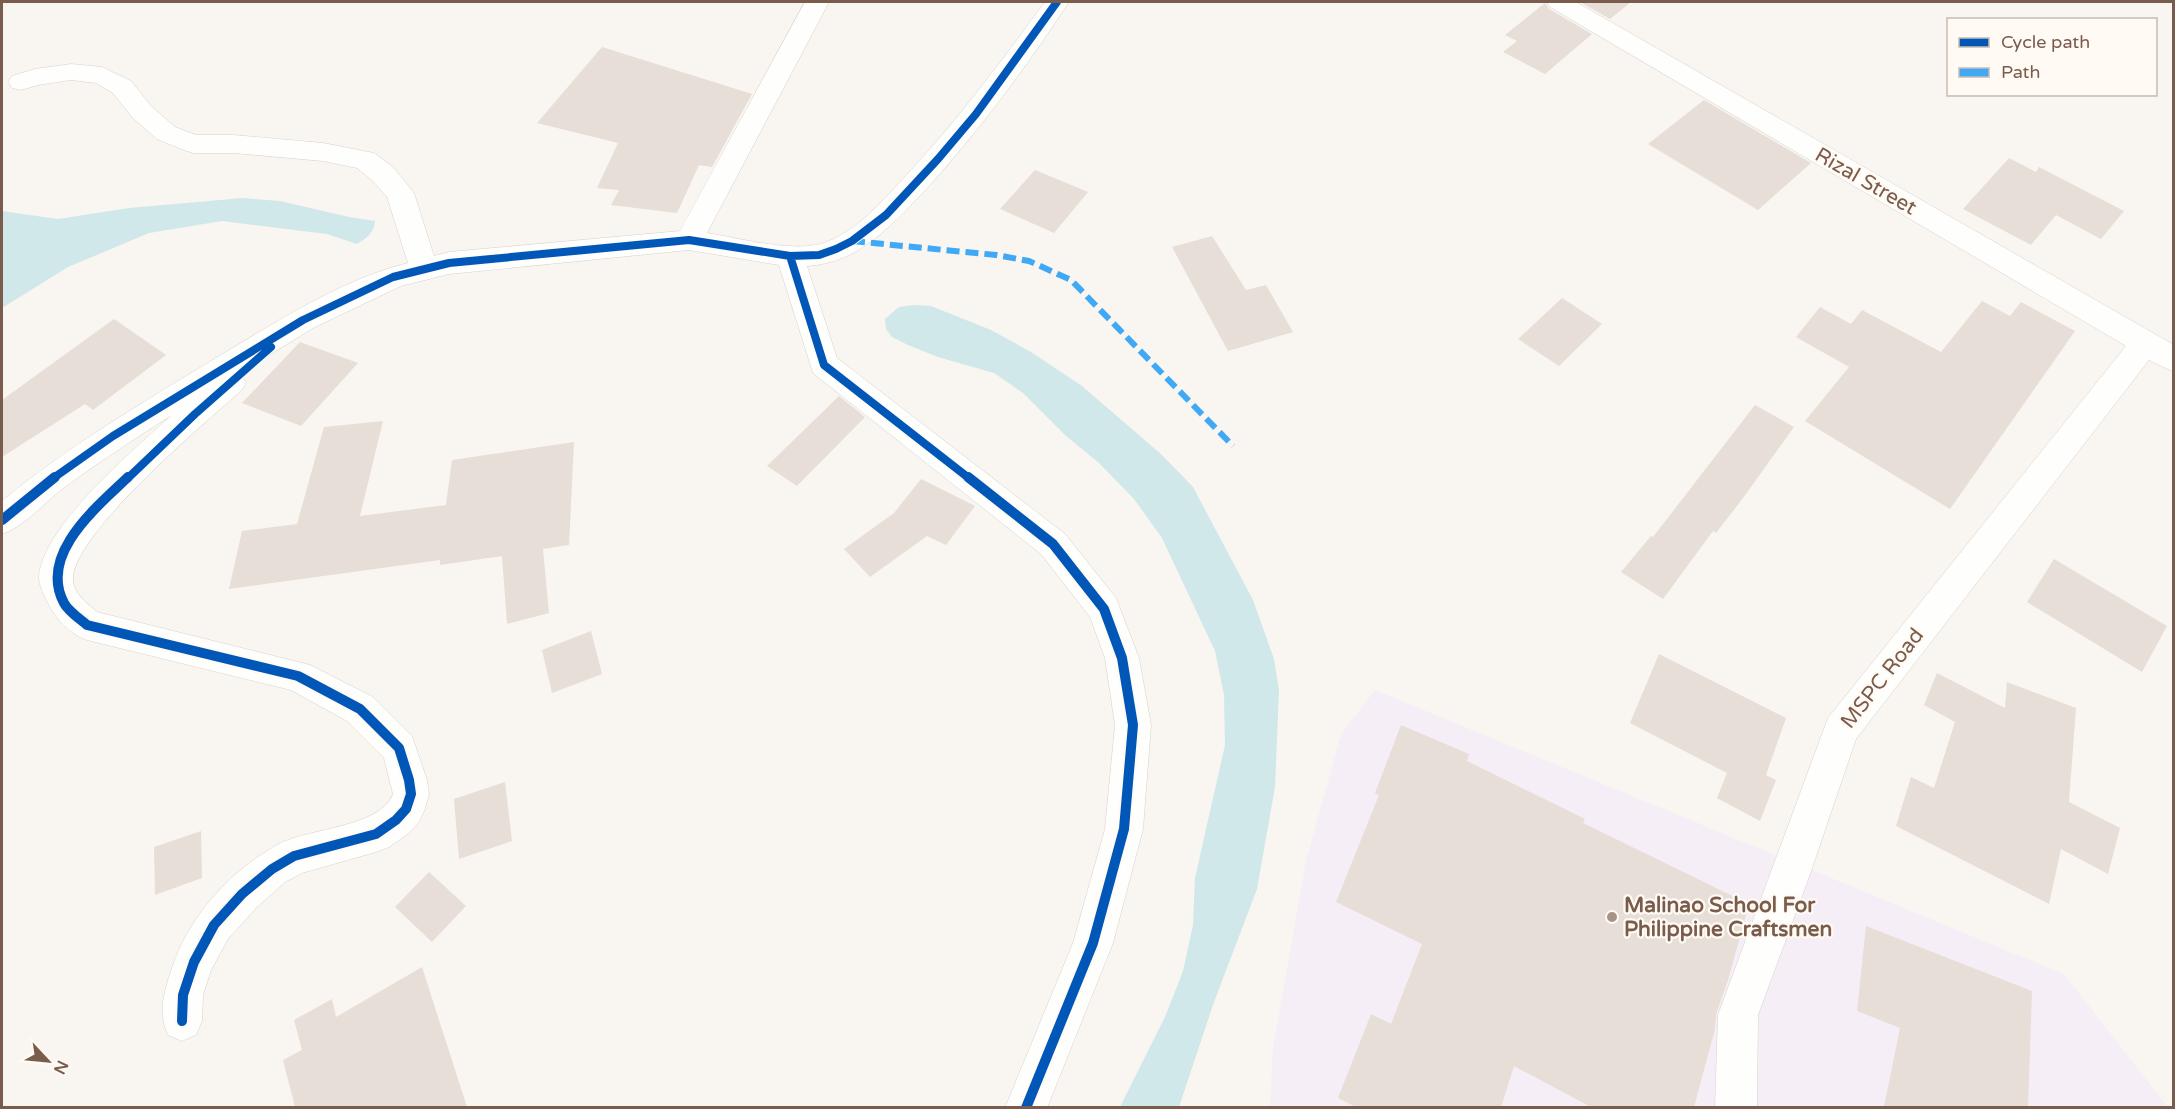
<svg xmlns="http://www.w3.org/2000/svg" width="2175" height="1109" viewBox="0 0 2175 1109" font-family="'Varela Round',sans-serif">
<rect width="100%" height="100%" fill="#f9f5f0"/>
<path fill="#f6eef6" d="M1375 690 2064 974 2168 1107 1270 1108 1273 1048 1306 861 1341 734Z"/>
<path fill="#d0e8ea" d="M243 198 280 201 349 217 375 221C374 233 367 238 357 244L327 234 222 221 149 233 68 267 2 308V211L58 219 129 208Z
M913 305 931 306 991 330 1031 352 1082 386 1162 455 1193 487 1253 600 1274 659 1279 690 1275 787 1257 889 1214 1002 1179 1107H1120L1165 1017 1183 971 1193 925 1195 878 1225 745 1224 695 1215 651 1162 538 1134 499 1099 463 1066 436 1023 393 994 373 938 357 908 345 892 337 886 329 885 319 899 307Z"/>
<path fill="#e6ded7" d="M1580 2H1631L1610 19Z
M1545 3 1549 9 1592 34 1545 74 1503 52 1517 41 1505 35Z
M602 47 752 94 712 167 699 165 677 213 611 205 619 190 597 188 618 143 537 123Z
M1704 100 1811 163 1758 210 1648 144Z
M2009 158 2036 172 2039 167 2124 211 2101 239 2056 215 2031 245 1963 209Z
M1035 170 1088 192 1054 233 1000 209Z
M1212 236 1246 290 1266 285 1293 332 1228 351 1172 247Z
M1562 298 1602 324 1559 366 1518 339Z
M1982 301 2010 316 2021 302 2075 331 1950 509 1805 421 1849 367 1796 337 1820 307 1851 324 1862 310 1941 352Z
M114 319 166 355 93 410 85 404 2 457V400Z
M300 342 358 363 301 426 242 403Z
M839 396 865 417 797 486 767 466Z
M1755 405 1794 427 1743 498 1716 533 1713 531 1663 599 1621 572 1651 536 1653 537Z
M383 421 360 516 446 505 452 460 574 442 569 545 543 549 549 613 507 624 502 556 440 565V560L229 589 242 531 297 524 324 427Z
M921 479 975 506 946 545 927 536 870 577 844 549 894 513Z
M2054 559 2167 626 2142 672 2027 602Z
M591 631 602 674 552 693 542 650Z
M1659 654 1786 718 1766 775 1776 780 1760 821 1717 798 1727 773 1630 723Z
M1937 673 2005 708 2007 682 2076 708 2069 802 2120 828 2108 874 2061 849 2049 904 1896 826 1911 777 1934 788 1955 722 1924 705Z
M1401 725 1469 754 1467 761 1585 819 1583 823 1749 904 1728 980 1716 1014 1715 1029 1694 1107H1591L1514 1066 1501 1107H1356L1338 1098 1371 1014 1391 1024 1422 944 1336 902 1379 795 1375 793Z
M505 782 512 841 459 859 454 799Z
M201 831 202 878 155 895 154 847Z
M429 872 466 906 432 942 395 907Z
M1866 926 2032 991 2028 1107H1884L1900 1028 1857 1011Z
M422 967 467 1107H295L283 1060 302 1050 294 1020 332 999 336 1017Z"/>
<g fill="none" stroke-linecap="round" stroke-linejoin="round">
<g stroke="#d7d1cb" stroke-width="1">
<path id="minor" d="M805 2H829L707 233C739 238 789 252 820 244 853 235 880 204 902 180 955 124 1000 63 1045 2H1069C1027 66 981 128 930 185 909 207 889 230 863 247 847 258 826 265 807 266L837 358 1065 534 1116 598 1139 658 1151 725 1143 829 1113 943 1047 1108H1005L1073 943 1105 829 1115 725 1105 658 1090 617 1041 554 813 373 779 265 689 250 449 274 401 286 313 328 240 373 246 382 242 390C207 421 70 536 73 580 74 594 87 603 97 612L310 665 373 697 412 736 427 780 429 794 425 809 419 822 409 833 389 847 376 852 302 873 285 882 256 908 228 939 211 970 203 995 202 1021 196 1035 182 1041 168 1035C157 1011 165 989 173 965 191 914 231 870 279 844 308 828 380 828 393 794L384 758 347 721 291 690 87 640C70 634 56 620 48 603 44 595 39 586 39 577 42 526 136 448 172 415 134 439 97 463 61 490 42 505 25 526 2 534V501C70 445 145 401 221 355 276 322 345 278 408 263L387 197 373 181 357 168 323 161 233 153H193L184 150 157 139 133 118 113 93 96 83 71 80 38 85 21 90 12 88 8 82 12 76 35 69 71 64 102 67 131 81 151 106 175 127 196 135H233L323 143 374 153 393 167 414 193 434 256 449 252 680 231Z
M1547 2H1576L2174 345V372L2149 360 1856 739 1809 877 1758 1015 1757 1108H1715L1718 1015 1828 718 2126 346 1550 7Z"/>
</g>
<use href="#minor" fill="#fefefd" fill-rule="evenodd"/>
<path stroke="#3fa9f5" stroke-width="6" stroke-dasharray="13 6" stroke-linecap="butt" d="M852 241 996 255 1029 261 1071 280 1233 446"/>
<g stroke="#fffaf3" stroke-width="10">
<path id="cycleway-far1" d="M790 256 824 365 970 479
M52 479 113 436 303 320 393 277 449 263 689 240 790 256 819 255 836 249 852 241 886 215 938 159 976 114 1057 2
M127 479 195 414 271 347"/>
</g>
<g stroke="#fffaf3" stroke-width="14">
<path id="cycleway" d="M128 477C97 507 38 554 64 603 68 611 80 619 87 625L298 676 360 709 399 748 409 780 411 794 406 809 396 820 376 834 294 856 272 869 242 894 214 925 194 962 183 995 182 1021
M968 477 1053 544 1104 609 1122 658 1133 725 1124 829 1093 943 1026 1108
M2 520 55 477"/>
</g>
<use href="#cycleway-far1" stroke="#0057b8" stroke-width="8"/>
<use href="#cycleway" stroke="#0057b8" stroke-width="10"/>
</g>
<circle fill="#a69286" stroke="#fffaf3" stroke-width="2" cx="1612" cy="917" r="6"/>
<g text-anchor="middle" stroke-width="4.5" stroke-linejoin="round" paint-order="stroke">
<g font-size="21" fill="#7a5c4d" stroke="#fffaf3">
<text transform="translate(1866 181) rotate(30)" y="7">Rizal Street</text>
<text transform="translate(1882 678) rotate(-52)" y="7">MSPC Road</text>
</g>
<g font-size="21" font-weight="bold" fill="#7a5c4d" stroke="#fffaf3" text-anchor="start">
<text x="1624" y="912">Malinao School For<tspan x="1624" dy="24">Philippine Craftsmen</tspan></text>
</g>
</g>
<rect width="2175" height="1109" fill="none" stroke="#7a5c4d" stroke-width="6"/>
<rect x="1947" y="18" width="210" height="78" fill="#fffaf3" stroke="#cabbb1" stroke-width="1.5"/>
<rect x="1959" y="38" width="30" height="9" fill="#0057b8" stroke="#cabbb1" stroke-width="1.5"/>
<text x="2001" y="48" font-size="18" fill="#7a5c4d">Cycle path</text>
<rect x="1959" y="68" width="30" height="9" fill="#3fa9f5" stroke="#cabbb1" stroke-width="1.5"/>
<text x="2001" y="78" font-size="18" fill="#7a5c4d">Path</text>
<g transform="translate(48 1061) rotate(116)" stroke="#fffaf3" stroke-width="4.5" paint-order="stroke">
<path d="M0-4.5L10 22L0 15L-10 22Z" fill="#7a5c4d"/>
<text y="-9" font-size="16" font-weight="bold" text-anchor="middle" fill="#7a5c4d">N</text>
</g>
</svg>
